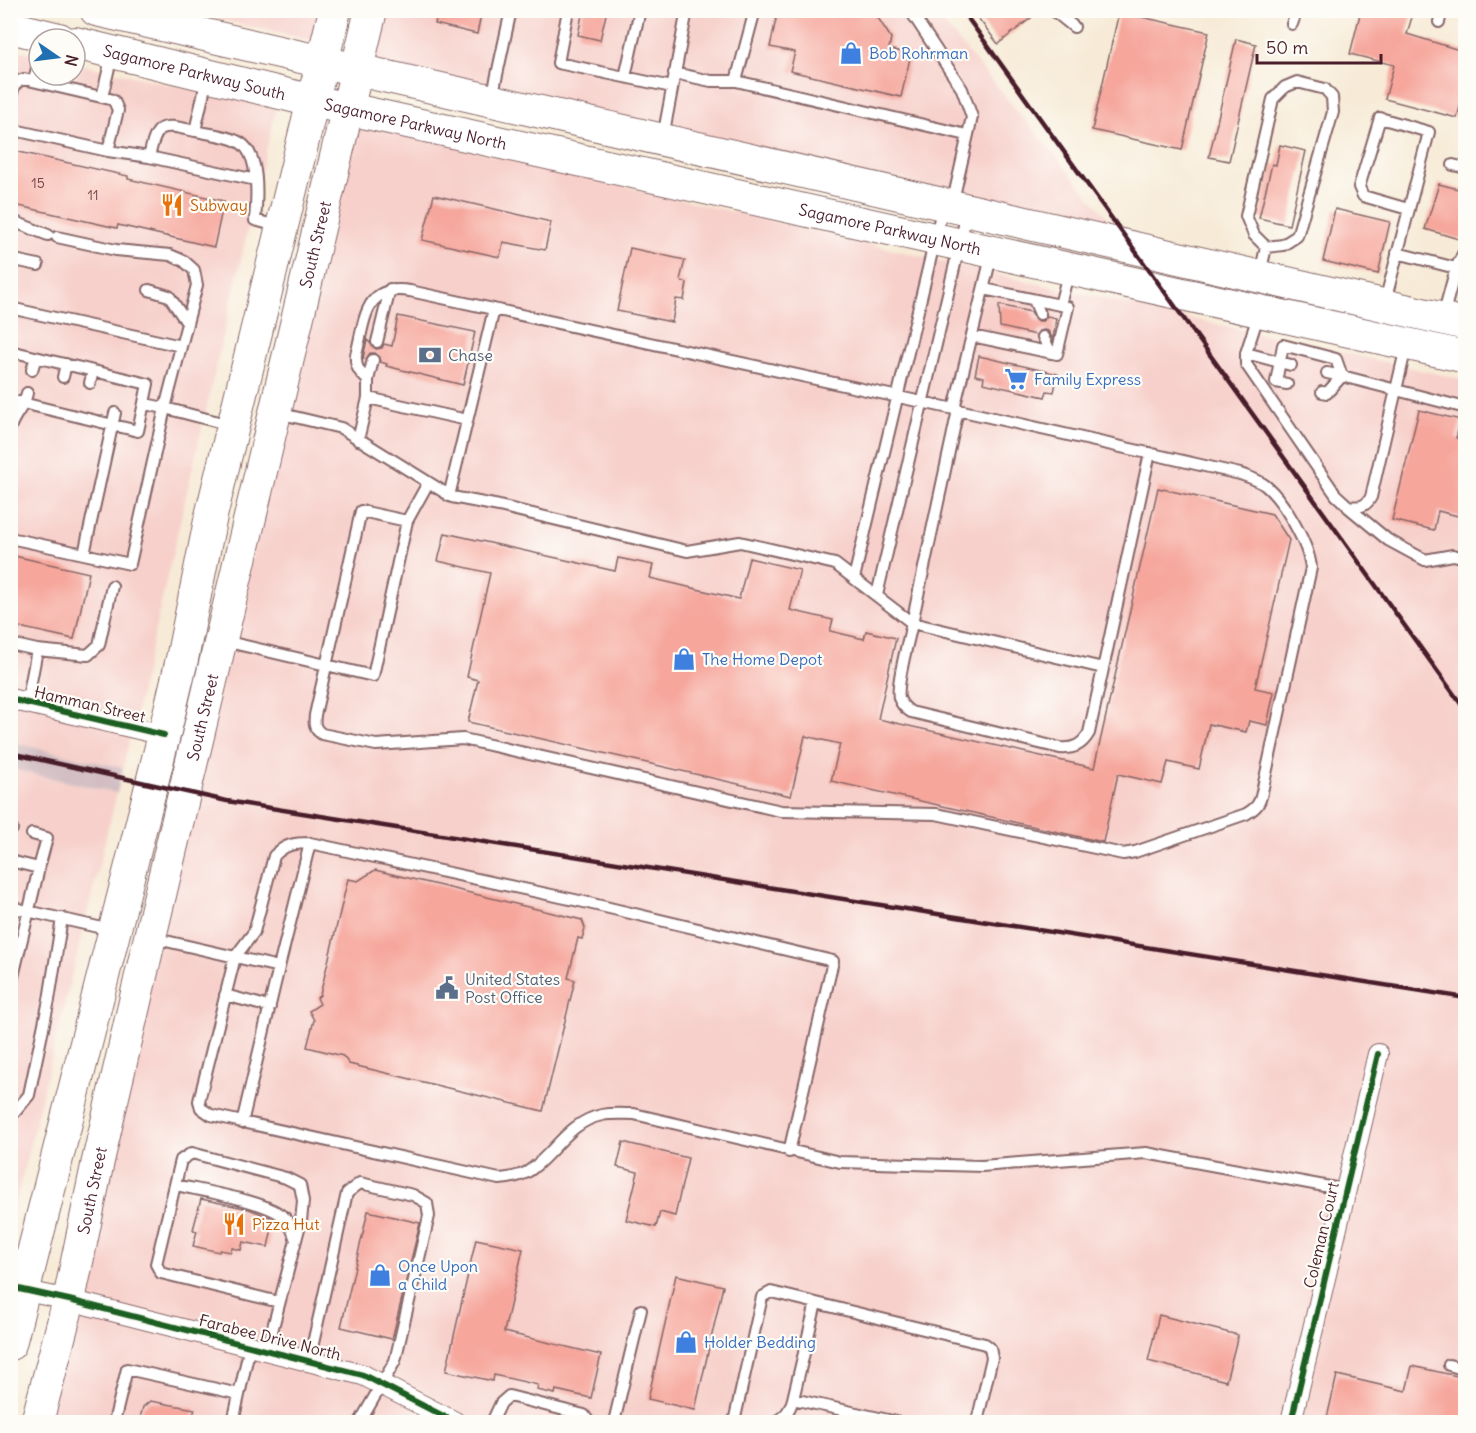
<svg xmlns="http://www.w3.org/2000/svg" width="1476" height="1433" viewBox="0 0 1476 1433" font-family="Delius,sans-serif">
<rect width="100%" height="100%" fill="#fdfcf7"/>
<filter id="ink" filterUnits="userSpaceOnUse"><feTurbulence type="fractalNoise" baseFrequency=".0167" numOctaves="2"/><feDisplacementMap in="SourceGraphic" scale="12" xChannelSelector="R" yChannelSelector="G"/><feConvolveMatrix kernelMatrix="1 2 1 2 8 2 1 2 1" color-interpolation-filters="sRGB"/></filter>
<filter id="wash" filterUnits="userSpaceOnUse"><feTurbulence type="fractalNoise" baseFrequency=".008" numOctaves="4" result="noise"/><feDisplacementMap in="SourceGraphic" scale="24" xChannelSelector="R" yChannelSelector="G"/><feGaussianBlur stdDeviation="1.35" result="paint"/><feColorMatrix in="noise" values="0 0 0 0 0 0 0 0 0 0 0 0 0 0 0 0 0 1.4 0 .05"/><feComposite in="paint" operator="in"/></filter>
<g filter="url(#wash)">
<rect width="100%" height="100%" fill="#f7ebd7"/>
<path fill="#f7d0cb" d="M180 11H332L324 43Z
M371 11H933L1134 249 356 69Z
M10 48 39 55V75H75V63L276 108 123 768 11 742Z
M357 123 1081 294 1465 380V1422H42Z
M11 769 117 793 11 1221Z"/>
<path fill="#d2bec2" d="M11 742 123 768 117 793 11 769Z"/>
<g id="blocks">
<path fill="#f6a69b" d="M438 10H482L477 34 435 24Z
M583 10H607L600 40 578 35Z
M778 10H873L891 38 889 49 911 54 901 97 790 71 795 52 770 47Z
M972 10H1041L998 44Z
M1361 10H1414L1407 34 1466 52V76L1460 95 1463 96 1457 118 1385 99 1394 65 1350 54Z
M1119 12 1209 32 1182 150 1092 130Z
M1236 39 1256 44 1229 161 1209 157Z
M1280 145 1306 151 1289 225 1259 218 1272 164 1276 165Z
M10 150 128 176V179L224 201 214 247 118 225 117 228 10 204Z
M1439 184 1466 191V228L1462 240 1425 229Z
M434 195 551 222 545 250 503 242 500 257 422 240Z
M1335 209 1390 222 1378 274 1323 261Z
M630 248 685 260 680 280 687 283 684 300 676 299 672 322 617 311Z
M999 305 1031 312 1035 320 1039 321H1043L1047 316 1056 318 1053 339 1048 331 1044 330 1039 331 1036 335 1000 327Z
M398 316 475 332 463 385 386 366 387 364 380 362V357L375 353H370L366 359 363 358 367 340 376 349 382 348 384 344 392 346Z
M979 356 1058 374 1054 392 1047 391 1045 397 983 383 984 377 975 375Z
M1419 410 1461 420 1456 438 1466 440V518L1438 511 1434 530 1392 520Z
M1158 488 1272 514 1289 540 1255 688 1274 692 1267 725 1249 721 1246 732 1209 724 1199 769 1168 762 1162 784 1118 774 1103 842 831 781 840 744 805 736 791 796 468 722 478 680 467 677 490 573 438 561 445 533 615 571 618 558 653 565 650 578 739 599 749 558 800 570 790 610 833 620 830 631 864 639 866 631 896 638 878 719 1094 768Z
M10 555 89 573 74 639 10 625Z
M375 870 582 920 585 928 582 939 578 938 568 978 575 980 543 1111 349 1064 343 1056 307 1047 314 1020 309 1011 320 1004 317 998 320 995 348 879 358 881Z
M623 1142 688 1158 675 1216 660 1212 656 1227 626 1220 638 1172 617 1167Z
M201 1199 249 1209 274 1219 268 1247 243 1242 241 1250 232 1248 231 1252 220 1250 219 1252 193 1246 197 1231 193 1230Z
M368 1211 420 1223 392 1339 341 1327Z
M476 1239 523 1249 504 1332 601 1355 591 1398 556 1390 555 1394 537 1390 538 1385 494 1375 493 1381 446 1371Z
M676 1275 723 1286 695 1410 648 1399Z
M1159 1315 1238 1335 1226 1381 1148 1361Z
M1412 1366 1466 1378V1422H1326L1337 1375 1406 1391Z
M150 1401 195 1409 191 1422H139L143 1407Z"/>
</g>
</g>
<g filter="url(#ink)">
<use href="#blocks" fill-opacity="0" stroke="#876667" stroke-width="1.5"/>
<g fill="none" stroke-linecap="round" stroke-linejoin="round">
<g stroke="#876667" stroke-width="14">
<path id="service" d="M568 10 558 63 672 87
M755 10 736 81 967 135
M910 10 962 89 972 117 952 205
M1053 10 1074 27
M1439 22 1442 10
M1292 24 1297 10
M674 73 711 81H736
M625 77 640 10
M207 78 195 131C208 134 224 135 237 141 261 151 257 199 255 220L280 227
M34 81 39 59
M102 97 112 55
M492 98 511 10
M10 100C13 90 13 82 24 79L110 99 114 101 118 110 108 151
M10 129 108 151 149 157 256 180
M663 137 687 10
M149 157C157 121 162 124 195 131
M1453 165 1466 168
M10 220 48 235
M57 237 116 250 170 255 184 261 194 270 197 285 165 408 230 425
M1397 253 1456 268 1443 316
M10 259 38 265
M1456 268 1466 248
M1260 274 1266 247 1283 245 1297 236 1333 112 1332 97 1325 89 1297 82 1285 87 1273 99 1246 216 1254 235 1266 247
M984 289 1060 305 1069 270
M149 290 169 296 187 323
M1034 300 1040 314
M1386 303 1388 290 1429 132 1380 118 1359 187 1363 196 1408 209
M10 308 181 346
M1259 313 1246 353V364L1336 495 1348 506C1359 507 1365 508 1371 497L1406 347
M972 336 1057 354 1068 307 1060 305
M1043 337 1051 353
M377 342 390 289
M10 351 148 384 138 431 10 400
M1246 353 1291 365
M32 370 36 357
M63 377 66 364
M368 380 373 360
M90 383 93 371
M1287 384 1276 382 1283 345 1336 359 1342 376 1327 373
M1322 392 1327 393 1342 376 1466 408
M368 398 467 420
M958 410 912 623 1103 668
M278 413 341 428 452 497 499 506 687 551 740 542 835 564 912 623C909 639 896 683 899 698 901 704 906 709 911 712L1060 748C1074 749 1082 745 1089 733L1150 453
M10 428C15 412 24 409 27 393
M358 440 368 398V380C359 373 355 366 356 355 365 321 364 283 410 291L954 409 992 253
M428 483 407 521 361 511 315 715C314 724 314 729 322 734L376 745 463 739 781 811 936 814 1123 854 1135 852 1246 814C1256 808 1260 804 1262 792L1311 568C1309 545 1284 501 1266 486 1259 480 1249 477 1240 474L954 409
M449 496 494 309
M1348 507 1388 540 1425 560 1453 555 1466 558
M10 538 130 564 165 408 145 404
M84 554 115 413
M854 578 943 206
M877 595 967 213
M224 641 373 676 407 521
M10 644 37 650 27 703
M37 650 88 655 99 645 112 586
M10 829H12
M32 834 47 838 39 868
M310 843C295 843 285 844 274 856L254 932 235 957 199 1101 201 1108 211 1115 499 1179C511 1178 524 1176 533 1168 556 1150 571 1121 602 1115 612 1113 623 1114 634 1114L840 1162 982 1166 1146 1153 1346 1190
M10 861 39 868 10 989
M10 907 111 930
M153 938 279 967 242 1123
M279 967 310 843 584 902 833 961 789 1152
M225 995 270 1007
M10 1112H15L29 1095 49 1000 62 918
M176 1185C201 1191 270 1201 286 1219 291 1225 293 1232 296 1240
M267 1350 301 1221 303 1201 300 1185 286 1178 192 1153 181 1160 156 1264 161 1273 279 1302
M309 1361 347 1193 360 1183 413 1195 427 1203 429 1216 395 1361 360 1422
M1449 1365 1466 1370
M793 1399 816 1303
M114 1422 127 1369 239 1394
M233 1422 250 1346
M492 1422 501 1403 509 1396 584 1415 589 1422
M614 1422 641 1310
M734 1422 762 1297 771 1292 985 1344 990 1348 992 1358 977 1422
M775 1422C786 1416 790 1410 793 1399L897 1422"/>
</g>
<g stroke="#876667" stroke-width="22">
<path id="minor" d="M10 699 164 735
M12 1288 69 1300 363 1375 455 1422
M1291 1422 1378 1054"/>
</g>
<g stroke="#876667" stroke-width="34">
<g id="primary">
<path d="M96 10 1466 324"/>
<path d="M10 27 59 39"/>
<path id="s1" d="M75 43 313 101 1466 357"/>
<path d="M10 1344 164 735 182 659 211 516 335 10"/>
<path id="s2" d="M37 1422 69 1300 98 1161 150 937 371 10"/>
</g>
</g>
<use href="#service" stroke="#fff" stroke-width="10"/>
<use href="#minor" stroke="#fff" stroke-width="20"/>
<use href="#primary" stroke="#fff" stroke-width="32"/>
<path stroke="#4a1f2b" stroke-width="4.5" d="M962 10 1466 711
M10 753 227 801 1466 998"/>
<g stroke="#fdfcf7" stroke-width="10">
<path id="cycleway" d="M10 699 164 735
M10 1287 69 1300 363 1375 455 1422
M1291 1422 1378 1054"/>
</g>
<use href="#cycleway" stroke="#1b5e20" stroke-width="6"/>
</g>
</g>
<defs>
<g id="shop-bare" transform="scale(1.8)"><path d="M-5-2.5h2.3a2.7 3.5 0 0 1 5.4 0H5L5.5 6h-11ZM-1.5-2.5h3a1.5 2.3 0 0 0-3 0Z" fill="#3f7fe0" stroke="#fdfcf7" stroke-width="2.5" paint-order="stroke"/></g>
<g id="restaurant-bare" transform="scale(1.8)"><path d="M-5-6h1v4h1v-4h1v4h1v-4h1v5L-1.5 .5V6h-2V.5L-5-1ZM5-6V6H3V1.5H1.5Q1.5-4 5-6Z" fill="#e8710a" stroke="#fdfcf7" stroke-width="2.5" paint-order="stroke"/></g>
<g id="bank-bare" transform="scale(1.8)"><path d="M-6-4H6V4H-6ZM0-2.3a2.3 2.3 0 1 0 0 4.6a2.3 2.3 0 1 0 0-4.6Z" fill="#5c6f8a" stroke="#fdfcf7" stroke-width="2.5" paint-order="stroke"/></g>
<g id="supermarket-bare" transform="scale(1.8)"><path d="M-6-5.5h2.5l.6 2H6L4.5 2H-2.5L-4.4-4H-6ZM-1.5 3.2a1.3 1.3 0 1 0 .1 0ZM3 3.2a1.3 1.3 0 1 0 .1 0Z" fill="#3f7fe0" stroke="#fdfcf7" stroke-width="2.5" paint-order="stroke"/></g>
<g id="civic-bare" transform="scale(1.8)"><path d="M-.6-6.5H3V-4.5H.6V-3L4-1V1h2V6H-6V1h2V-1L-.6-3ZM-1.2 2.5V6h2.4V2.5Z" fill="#5c6f8a" stroke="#fdfcf7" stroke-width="2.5" paint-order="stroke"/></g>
</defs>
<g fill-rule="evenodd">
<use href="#shop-bare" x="851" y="53"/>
<use href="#restaurant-bare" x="172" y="205"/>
<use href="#bank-bare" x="430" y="355"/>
<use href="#supermarket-bare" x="1016" y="379"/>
<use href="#shop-bare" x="684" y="659"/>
<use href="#civic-bare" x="447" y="988"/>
<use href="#restaurant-bare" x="234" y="1224"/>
<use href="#shop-bare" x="380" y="1275"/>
<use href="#shop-bare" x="686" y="1342"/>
</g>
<g text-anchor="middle" stroke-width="4.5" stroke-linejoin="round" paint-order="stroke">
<g font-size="14" fill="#754147">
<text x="38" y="188">15</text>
<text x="93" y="200">11</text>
</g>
<g font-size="16" fill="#366cbe" stroke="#fdfcf7" text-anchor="start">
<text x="869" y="59">Bob Rohrman</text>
<text x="1034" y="385">Family Express</text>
<text x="702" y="665">The Home Depot</text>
<text x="398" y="1272">Once Upon<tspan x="398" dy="18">a Child</tspan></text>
<text x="704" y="1348">Holder Bedding</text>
</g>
<g font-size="16" fill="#4a1f2b" stroke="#fdfcf7">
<text dy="6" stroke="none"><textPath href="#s1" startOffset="123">Sagamore Parkway South</textPath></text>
<text dy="6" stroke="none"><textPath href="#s1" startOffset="350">Sagamore Parkway North</textPath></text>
<text dy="6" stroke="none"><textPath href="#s1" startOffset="836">Sagamore Parkway North</textPath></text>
<text dy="6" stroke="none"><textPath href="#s2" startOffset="1210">South Street</textPath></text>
<text transform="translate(90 704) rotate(13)" y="6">Hamman Street</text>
<text dy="6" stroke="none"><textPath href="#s2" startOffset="724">South Street</textPath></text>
<text dy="6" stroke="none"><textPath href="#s2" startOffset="238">South Street</textPath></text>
<text transform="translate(1321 1235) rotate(-77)" y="6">Coleman Court</text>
<text transform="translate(270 1337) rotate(14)" y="6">Farabee Drive North</text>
</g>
<g font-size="16" fill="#c56008" stroke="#fdfcf7" text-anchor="start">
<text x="190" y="211">Subway</text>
<text x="252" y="1230">Pizza Hut</text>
</g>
<g font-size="16" fill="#4e5e75" stroke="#fdfcf7" text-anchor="start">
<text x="448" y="361">Chase</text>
<text x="465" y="985">United States<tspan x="465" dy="18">Post Office</tspan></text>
</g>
</g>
<rect width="1476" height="1433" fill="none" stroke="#fdfcf7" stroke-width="36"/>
<g transform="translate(57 57) rotate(104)"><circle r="28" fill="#fdfcf7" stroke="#b5a4a5" stroke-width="1.5"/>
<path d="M0-4.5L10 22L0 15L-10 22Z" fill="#1f6fb2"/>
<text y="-9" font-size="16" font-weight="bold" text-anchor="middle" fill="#4a1f2b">N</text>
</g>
<path d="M1257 54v9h124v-9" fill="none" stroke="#4a1f2b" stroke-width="3"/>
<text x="1266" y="54" font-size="18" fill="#4a1f2b" stroke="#fdfcf7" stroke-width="4.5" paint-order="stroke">50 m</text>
</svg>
